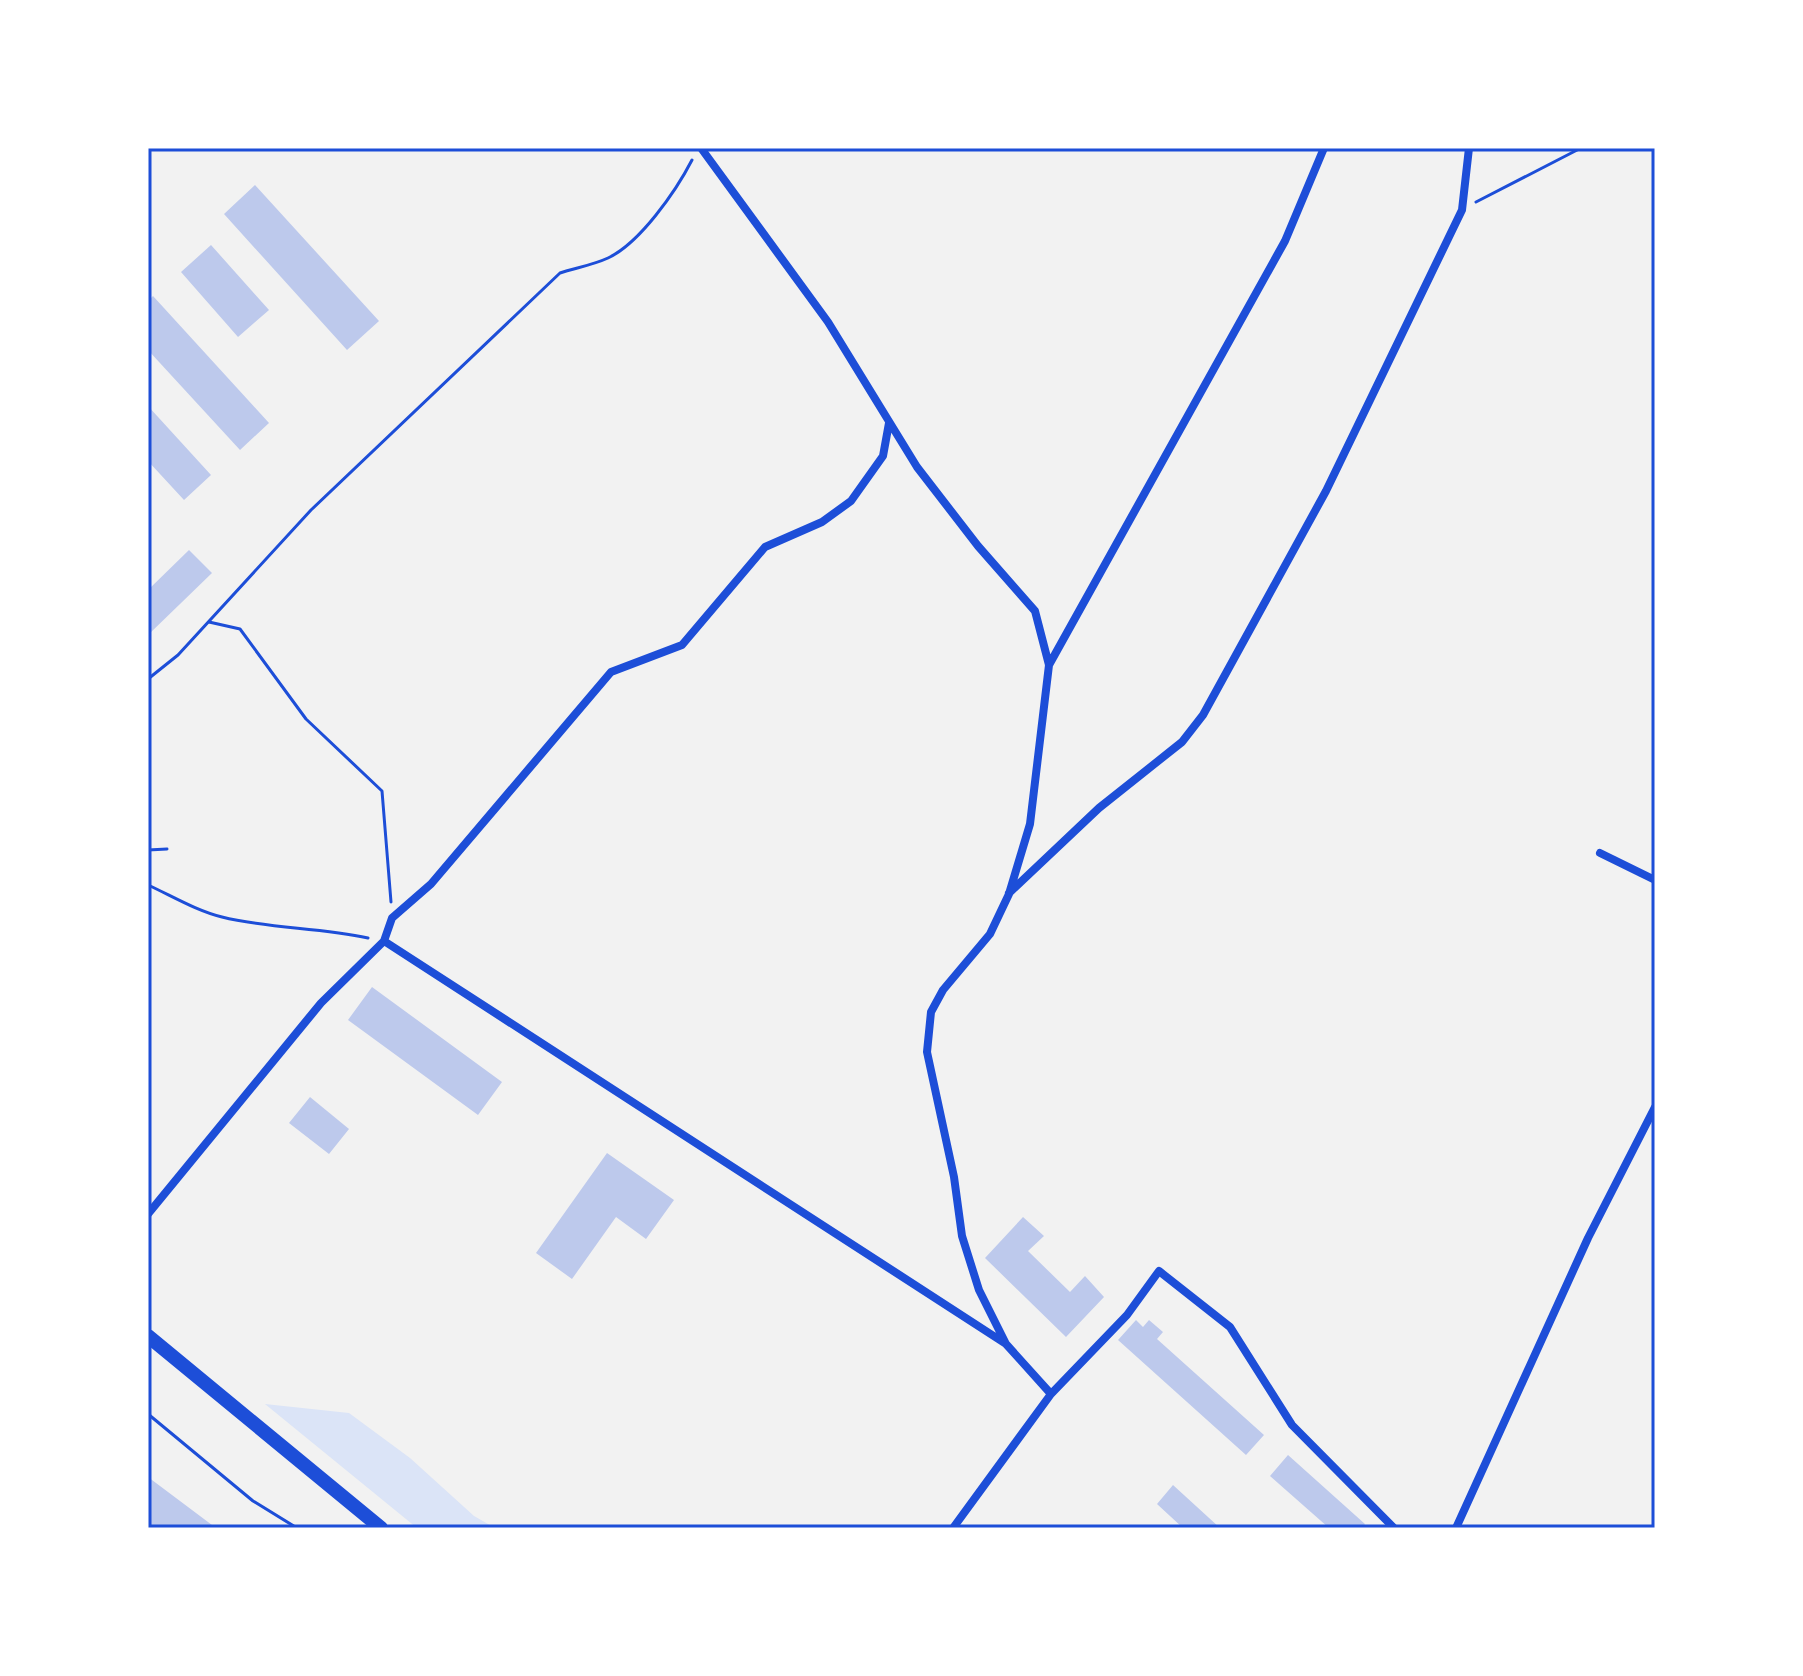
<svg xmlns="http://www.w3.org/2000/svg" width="1803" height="1676" viewBox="0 0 1803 1676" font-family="'Exo 2',sans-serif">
<rect width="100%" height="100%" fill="#f2f2f2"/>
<path fill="#dbe4f7" d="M265 1404 349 1413 410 1458 474 1516 495 1528H417Z"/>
<path fill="#bdc9ec" d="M255 185 379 321 347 350 224 214Z
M211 245 269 310 238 337 181 272Z
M153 296 269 423 240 450 148 350V301Z
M148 406 211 475 184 500 148 461Z
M189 550 212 573 148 635V590Z
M372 987 502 1082 478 1115 348 1020Z
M310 1097 349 1129 329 1154 289 1123Z
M607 1153 674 1200 646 1239 616 1217 572 1279 536 1253Z
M1023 1217 1044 1236 1028 1251 1070 1292 1085 1276 1104 1297 1066 1337 985 1258Z
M1136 1320 1143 1327 1149 1320 1163 1332 1157 1339 1264 1435 1246 1455 1118 1340Z
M1288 1455 1365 1524 1362 1528H1329L1270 1476Z
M148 1477 216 1528H148Z
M1173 1485 1220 1528H1183L1157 1504Z"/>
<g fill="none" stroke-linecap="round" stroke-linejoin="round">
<path stroke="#1d4ed8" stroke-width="3" d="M1476 202 1581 148
M209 622 240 629 306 719 382 791 391 902
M148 679 178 655 311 510 560 273C575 268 593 265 608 258 640 243 676 191 692 160
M148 850 167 849
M148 885C172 896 197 911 222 917 270 929 319 927 368 938
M148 1414 253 1501 297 1528"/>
<path stroke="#1d4ed8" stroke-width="8" d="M701 148 828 322 917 467 978 546 1035 611 1049 665 1030 824 1009 894 990 934 943 990 931 1012 927 1052 954 1177 962 1236 979 1290 1006 1344 1051 1394
M1049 665 1285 241 1324 148
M1600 853 1655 880
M1009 893 1099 808 1182 742 1203 715 1326 491 1462 210 1469 148
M384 941 1006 1344
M148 1214 321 1003 384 941 392 918 431 884 611 672 682 645 765 547 822 522 851 501 883 456 889 423
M953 1528 1051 1394 1127 1315 1159 1271 1230 1327 1292 1425 1394 1528
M1456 1528 1588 1238 1655 1107"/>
<path stroke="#1d4ed8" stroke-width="14" d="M148 1336 381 1528"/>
</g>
<rect width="1803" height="1676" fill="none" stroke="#ffffff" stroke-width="300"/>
<rect x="150" y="150" width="1503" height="1376" fill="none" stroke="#1d4ed8" stroke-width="3"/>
</svg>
